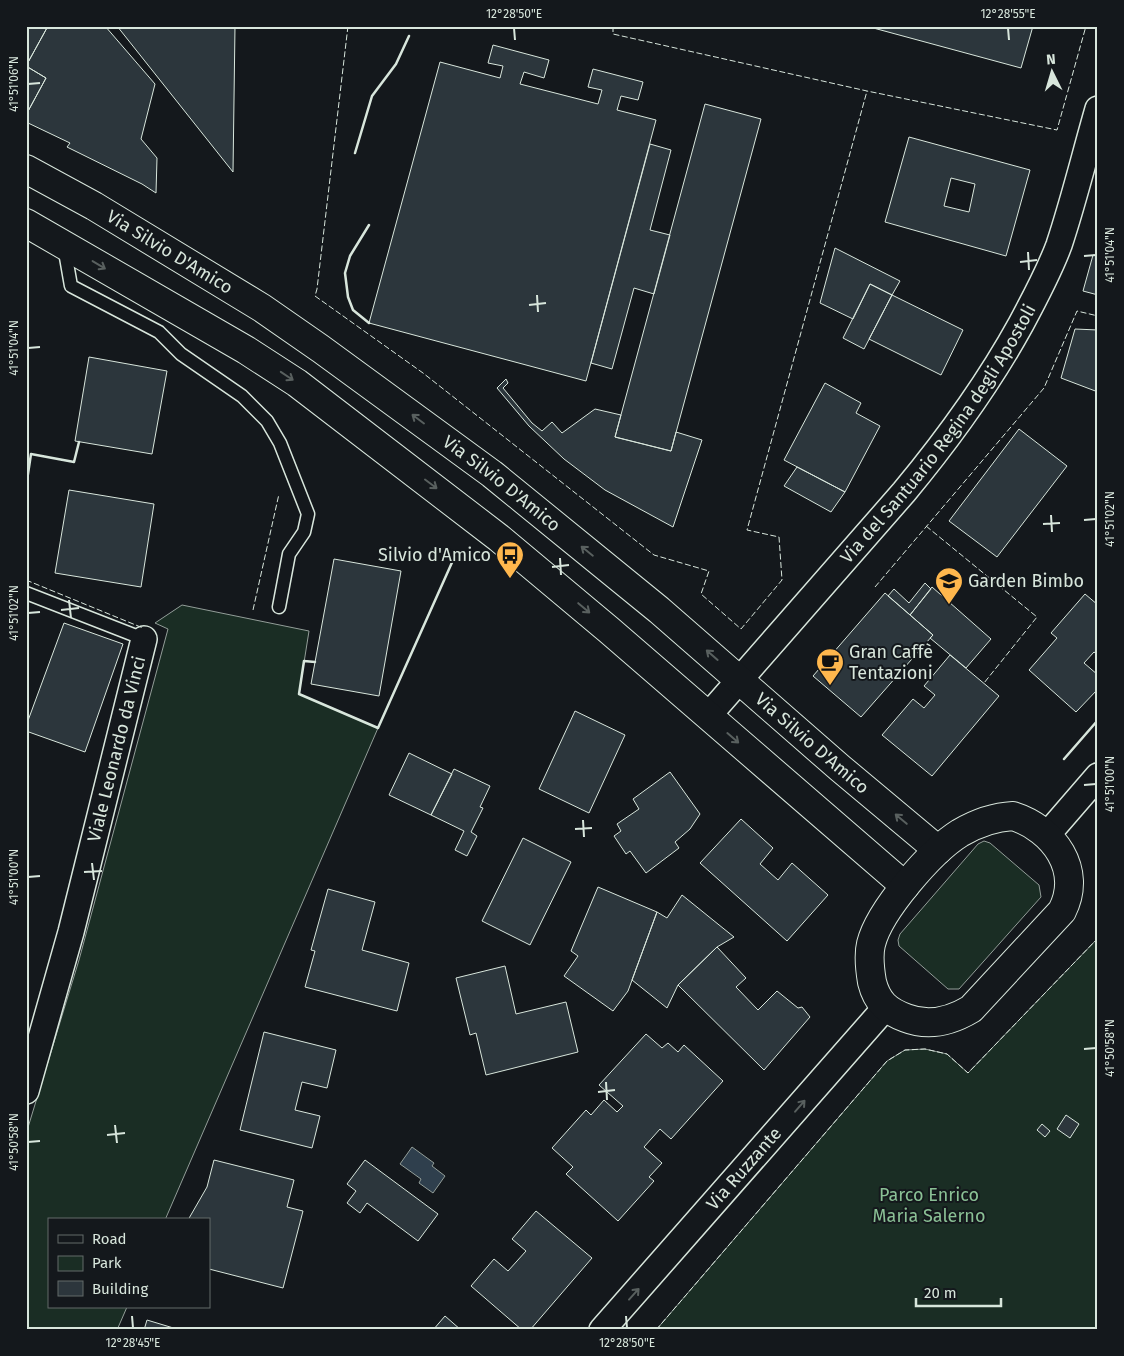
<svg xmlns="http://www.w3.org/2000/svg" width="1124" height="1356" viewBox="0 0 1124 1356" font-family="'Fira Sans',sans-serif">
<rect width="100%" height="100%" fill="#14181c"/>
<path fill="#1a2d24" stroke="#939e99" d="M182 605 309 631 299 694 378 728 165 1220H49V1307H127L117 1330H26V1134L79 960 168 629 155 623Z
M984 841 990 843 1039 885 1041 897 959 989H948L899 946 898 940 900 934 978 844Z
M1098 938V1330H656L887 1061 905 1050 925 1049 947 1054 968 1073Z"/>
<path fill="#2f3f4d" stroke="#939e99" d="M412 1147 434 1163 432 1166 445 1176 433 1193 419 1183 421 1179 400 1164Z"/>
<path fill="#2c363c" stroke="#d8e6dc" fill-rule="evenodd" d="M26 26H48L26 66 46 78 26 115Z
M48 26H105L155 84 141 139 157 158 156 193 142 184 67 147 70 143 26 122V115L46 78 26 66Z
M117 26H235L233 172Z
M866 26H1033L1021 68Z
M493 45 549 60 544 78 524 72 520 84 598 104 602 90 588 87 593 69 643 82 638 100 621 96 617 110 656 120 586 381 369 323 440 62 500 78 503 66 488 63Z
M705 104 761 119 671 451 615 437Z
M909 137 1030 170 1006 256 885 222ZM951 178 975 184 969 212 944 206Z
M650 144 671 150 650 230 670 235 654 294 634 288 612 369 591 363Z
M835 248 900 281 892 295 870 284 853 319 820 303Z
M1093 255 1098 256V295L1083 291Z
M870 284 892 295 864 349 843 338Z
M892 295 963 330 941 375 869 339Z
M1075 329 1098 330V392L1061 378Z
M89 357 167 371 152 454 75 441Z
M506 379 508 383 503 388 532 423 542 431 552 422 562 433 595 409 621 415 615 437 671 451 676 432 702 440 673 527 605 490 564 459 529 426 497 388Z
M825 383 861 403 856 413 880 426 845 492 784 460Z
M1019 429 1067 466 997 557 949 521Z
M797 467 845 492 831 512 784 486Z
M69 490 154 504 141 587 55 573Z
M334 559 401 571 379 696 311 684Z
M925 583 931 589 910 615 888 596 894 589 909 603Z
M932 587 991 639 966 668 930 638 933 635 910 615Z
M885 593 933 635 861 717 813 676Z
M1085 594 1098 605V655L1094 652 1084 663 1098 675V689L1076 712 1029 670 1057 638 1051 633Z
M64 623 123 644 85 752 26 731V726Z
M950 655 999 696 932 776 882 735 913 699 924 708 935 695 924 686Z
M575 711 625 735 589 813 539 789Z
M409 753 452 774 431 815 389 795Z
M454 769 490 786 480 807 483 808 471 832 477 836 467 856 455 850 464 831 431 815Z
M670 772 700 814 690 829 675 842 679 848 646 873 630 851 626 854 614 836 621 831 617 824 639 809 633 799Z
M741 819 773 848 760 864 778 880 792 863 828 895 787 941 700 863Z
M523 838 571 862 530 945 482 921Z
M598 887 657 912 628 991 613 1011 564 976 578 956 571 951Z
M328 889 375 902 362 950 409 963 397 1011 305 987 315 951 311 950Z
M682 895 734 937 717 947 678 985 667 1008 632 980 657 912 667 918Z
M717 947 746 978 736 987 758 1010 777 991 798 1008 802 1007 810 1017 764 1070 678 985Z
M505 966 516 1014 566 1002 578 1052 486 1075 476 1033 470 1035 456 978Z
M264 1032 336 1050 327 1088 302 1082 295 1110 320 1116 312 1148 240 1130Z
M646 1034 662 1048 668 1043 678 1052 684 1045 723 1081 671 1139 660 1129 644 1147 662 1163 649 1177 654 1181 618 1221 566 1174 573 1167 552 1148 586 1110 591 1115 604 1100 617 1112 623 1106 599 1085Z
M1066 1115 1079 1124 1070 1138 1057 1129Z
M1042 1124 1050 1131 1045 1137 1037 1130Z
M214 1160 294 1180 287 1207 303 1211 283 1288 209 1269V1220H188L207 1187Z
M365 1160 438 1214 418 1241 367 1203 360 1213 347 1203 356 1191 347 1184Z
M536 1211 592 1258 530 1330H522L471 1286 494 1259 508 1271 526 1251 512 1239Z
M445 1316 461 1330H433Z
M147 1320 180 1330H144Z"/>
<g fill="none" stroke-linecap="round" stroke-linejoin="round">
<g stroke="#d8e6dc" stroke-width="15">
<path id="lane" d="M64 246 71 286 159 332 181 354 242 396 267 421 280 443 308 514 304 532 289 554 279 607
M26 593 144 639"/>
</g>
<g stroke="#d8e6dc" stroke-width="28">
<g id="street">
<path id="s1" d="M708 716 904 492C948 439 988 384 1021 324 1035 298 1049 272 1059 245 1074 200 1085 154 1098 109"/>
<path d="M1047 835 1098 776"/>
<path id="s2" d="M26 1091 71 932 144 639"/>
<path id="s3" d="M602 1330 885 1008"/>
</g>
</g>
<g stroke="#d8e6dc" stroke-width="30">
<g id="secondary">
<path id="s4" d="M26 169 94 206 262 308 321 349 492 474 659 610 840 768 938 850"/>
<path d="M26 223 246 350 297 383 499 538 609 630 905 886"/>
<path d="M1013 816C1054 829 1083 870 1062 911L971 1009C951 1021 929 1027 906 1018 887 1011 877 1002 872 982 870 970 868 956 871 944 879 911 931 851 960 833 977 823 994 817 1013 816Z"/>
</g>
</g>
<use href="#lane" stroke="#14181c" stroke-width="12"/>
<use href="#street" stroke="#14181c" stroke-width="25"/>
<use href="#secondary" stroke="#14181c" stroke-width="28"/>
<path stroke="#d8e6dc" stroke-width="1" stroke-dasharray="6 2.5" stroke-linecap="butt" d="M348 26 317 289 315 296 423 373 654 555 709 571 701 594 741 629 782 580 779 537 747 530 867 91
M613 26V34L867 91 1057 130 1086 26
M926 526 1037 617 984 683
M26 580 143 628
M875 587 1044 388 1077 311 1098 316
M253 610 279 494
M656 1330 887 1061 905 1050 925 1049 947 1054 968 1073 1098 938"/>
<path stroke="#d8e6dc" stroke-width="2.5" d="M355 153 372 96 396 64 409 36
M369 323 353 310 348 297 345 273 350 256 369 225
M26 487 31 454 74 462 79 442
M315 662 304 661 299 694 378 728 454 558
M1064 759 1098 720"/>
</g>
<defs><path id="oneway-shaft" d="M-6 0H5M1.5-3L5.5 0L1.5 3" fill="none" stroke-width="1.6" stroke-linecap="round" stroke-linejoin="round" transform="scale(1.25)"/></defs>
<g stroke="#59605f">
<use href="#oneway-shaft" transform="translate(99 265) rotate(31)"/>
<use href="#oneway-shaft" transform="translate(287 376) rotate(34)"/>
<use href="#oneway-shaft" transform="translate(418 419) rotate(-143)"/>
<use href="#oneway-shaft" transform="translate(431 484) rotate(37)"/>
<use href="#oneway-shaft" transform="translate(587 551) rotate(-141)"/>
<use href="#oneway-shaft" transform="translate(584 608) rotate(40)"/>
<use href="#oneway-shaft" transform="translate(712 655) rotate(-139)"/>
<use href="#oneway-shaft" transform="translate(733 738) rotate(41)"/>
<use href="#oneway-shaft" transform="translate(901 819) rotate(-140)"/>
<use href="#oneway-shaft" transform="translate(800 1106) rotate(-49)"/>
<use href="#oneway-shaft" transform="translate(634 1294) rotate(-48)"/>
</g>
<path fill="none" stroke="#d8e6dc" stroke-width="2" d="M514 28 515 40M1008 28 1009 40M28 84 40 83M1028 252 1029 270M1084 256 1096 255M1020 262 1037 260M537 295 538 312M529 305 546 303M28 348 40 347M1051 515 1052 532M1084 520 1096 519M1043 524 1060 523M560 558 561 575M552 567 569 565M69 600 71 618M61 610 79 608M28 613 40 612M1084 785 1096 784M583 820 584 837M575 829 592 828M92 863 94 880M84 872 102 871M28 877 40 876M1084 1049 1096 1048M606 1082 607 1100M598 1092 615 1090M115 1125 117 1143M107 1135 125 1133M28 1142 40 1141M132 1316 133 1328M626 1316 627 1328"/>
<defs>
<g id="bus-pin" transform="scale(1.4375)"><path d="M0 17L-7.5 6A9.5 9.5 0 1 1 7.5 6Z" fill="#ffb74d" stroke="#14181c"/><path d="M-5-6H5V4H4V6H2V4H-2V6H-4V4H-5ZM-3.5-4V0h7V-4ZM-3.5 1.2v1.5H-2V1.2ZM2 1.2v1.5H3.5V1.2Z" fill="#111"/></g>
<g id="school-pin" transform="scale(1.4375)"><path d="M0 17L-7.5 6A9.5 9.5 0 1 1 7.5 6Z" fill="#ffb74d" stroke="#14181c"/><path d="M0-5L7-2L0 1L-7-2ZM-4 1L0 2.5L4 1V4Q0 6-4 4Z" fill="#111"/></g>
<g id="cafe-pin" transform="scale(1.4375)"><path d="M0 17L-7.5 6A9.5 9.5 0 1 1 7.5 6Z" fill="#ffb74d" stroke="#14181c"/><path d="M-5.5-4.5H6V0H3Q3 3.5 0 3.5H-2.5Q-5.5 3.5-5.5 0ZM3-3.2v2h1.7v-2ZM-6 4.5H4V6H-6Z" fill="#111"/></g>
</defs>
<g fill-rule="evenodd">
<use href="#bus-pin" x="510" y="555"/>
<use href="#school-pin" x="949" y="581"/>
<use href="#cafe-pin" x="830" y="662"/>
</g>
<g text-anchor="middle" stroke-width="4" stroke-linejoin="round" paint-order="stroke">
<g font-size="18" fill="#d8e6dc" stroke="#14181c">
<text dy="6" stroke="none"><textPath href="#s4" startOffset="166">Via Silvio D'Amico</textPath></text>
<text dy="6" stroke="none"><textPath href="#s1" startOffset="365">Via del Santuario Regina degli Apostoli</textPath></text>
<text dy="6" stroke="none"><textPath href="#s4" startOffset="571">Via Silvio D'Amico</textPath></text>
<text dy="6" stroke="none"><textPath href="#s4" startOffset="976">Via Silvio D'Amico</textPath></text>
<text dy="6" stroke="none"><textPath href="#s2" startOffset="354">Viale Leonardo da Vinci</textPath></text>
<text dy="6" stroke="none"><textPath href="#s3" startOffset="215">Via Ruzzante</textPath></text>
</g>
<g font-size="18" fill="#d8e6dc" stroke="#14181c" text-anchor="start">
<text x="491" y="561" text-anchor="end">Silvio d'Amico</text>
<text x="968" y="587">Garden Bimbo</text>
<text x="849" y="658">Gran Caffè<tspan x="849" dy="21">Tentazioni</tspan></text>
</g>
<g font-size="18" fill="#8ac095" stroke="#14181c">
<text x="929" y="1201">Parco Enrico<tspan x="929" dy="21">Maria Salerno</tspan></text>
</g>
</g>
<rect width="1124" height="1356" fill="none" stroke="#14181c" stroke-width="55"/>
<rect x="48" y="1218" width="162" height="90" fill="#14181c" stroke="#626a69"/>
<rect x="58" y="1235" width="25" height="8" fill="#14181c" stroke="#626a69"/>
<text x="92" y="1244" font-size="15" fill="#d8e6dc">Road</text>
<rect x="58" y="1256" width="25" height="15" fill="#1a2d24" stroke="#626a69"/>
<text x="92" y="1268" font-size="15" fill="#d8e6dc">Park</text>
<rect x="58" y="1281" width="25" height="15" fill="#2c363c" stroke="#626a69"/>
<text x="92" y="1294" font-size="15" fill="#d8e6dc">Building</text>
<g transform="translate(1052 72) rotate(355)" stroke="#14181c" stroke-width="4" paint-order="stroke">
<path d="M0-4L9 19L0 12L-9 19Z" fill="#d8e6dc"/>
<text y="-8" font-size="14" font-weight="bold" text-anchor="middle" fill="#d8e6dc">N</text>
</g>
<path d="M916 1298v8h85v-8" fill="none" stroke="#d8e6dc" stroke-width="2.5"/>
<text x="924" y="1298" font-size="15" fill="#d8e6dc" stroke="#14181c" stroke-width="4" paint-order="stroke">20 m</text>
<rect x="28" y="28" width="1068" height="1300" fill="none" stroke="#d8e6dc" stroke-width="2"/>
<g font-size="12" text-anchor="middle" fill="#d8e6dc">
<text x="514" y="18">12°28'50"E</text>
<text x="1008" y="18">12°28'55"E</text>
<text transform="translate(14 84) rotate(-90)" y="4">41°51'06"N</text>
<text transform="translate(1110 255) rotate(-90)" y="4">41°51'04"N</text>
<text transform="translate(14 348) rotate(-90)" y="4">41°51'04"N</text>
<text transform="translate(1110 519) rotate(-90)" y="4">41°51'02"N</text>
<text transform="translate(14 613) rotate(-90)" y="4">41°51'02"N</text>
<text transform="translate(1110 784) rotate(-90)" y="4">41°51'00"N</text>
<text transform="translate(14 877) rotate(-90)" y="4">41°51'00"N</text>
<text transform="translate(1110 1048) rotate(-90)" y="4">41°50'58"N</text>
<text transform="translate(14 1142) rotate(-90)" y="4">41°50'58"N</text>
<text x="133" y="1347">12°28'45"E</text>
<text x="627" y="1347">12°28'50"E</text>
</g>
</svg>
